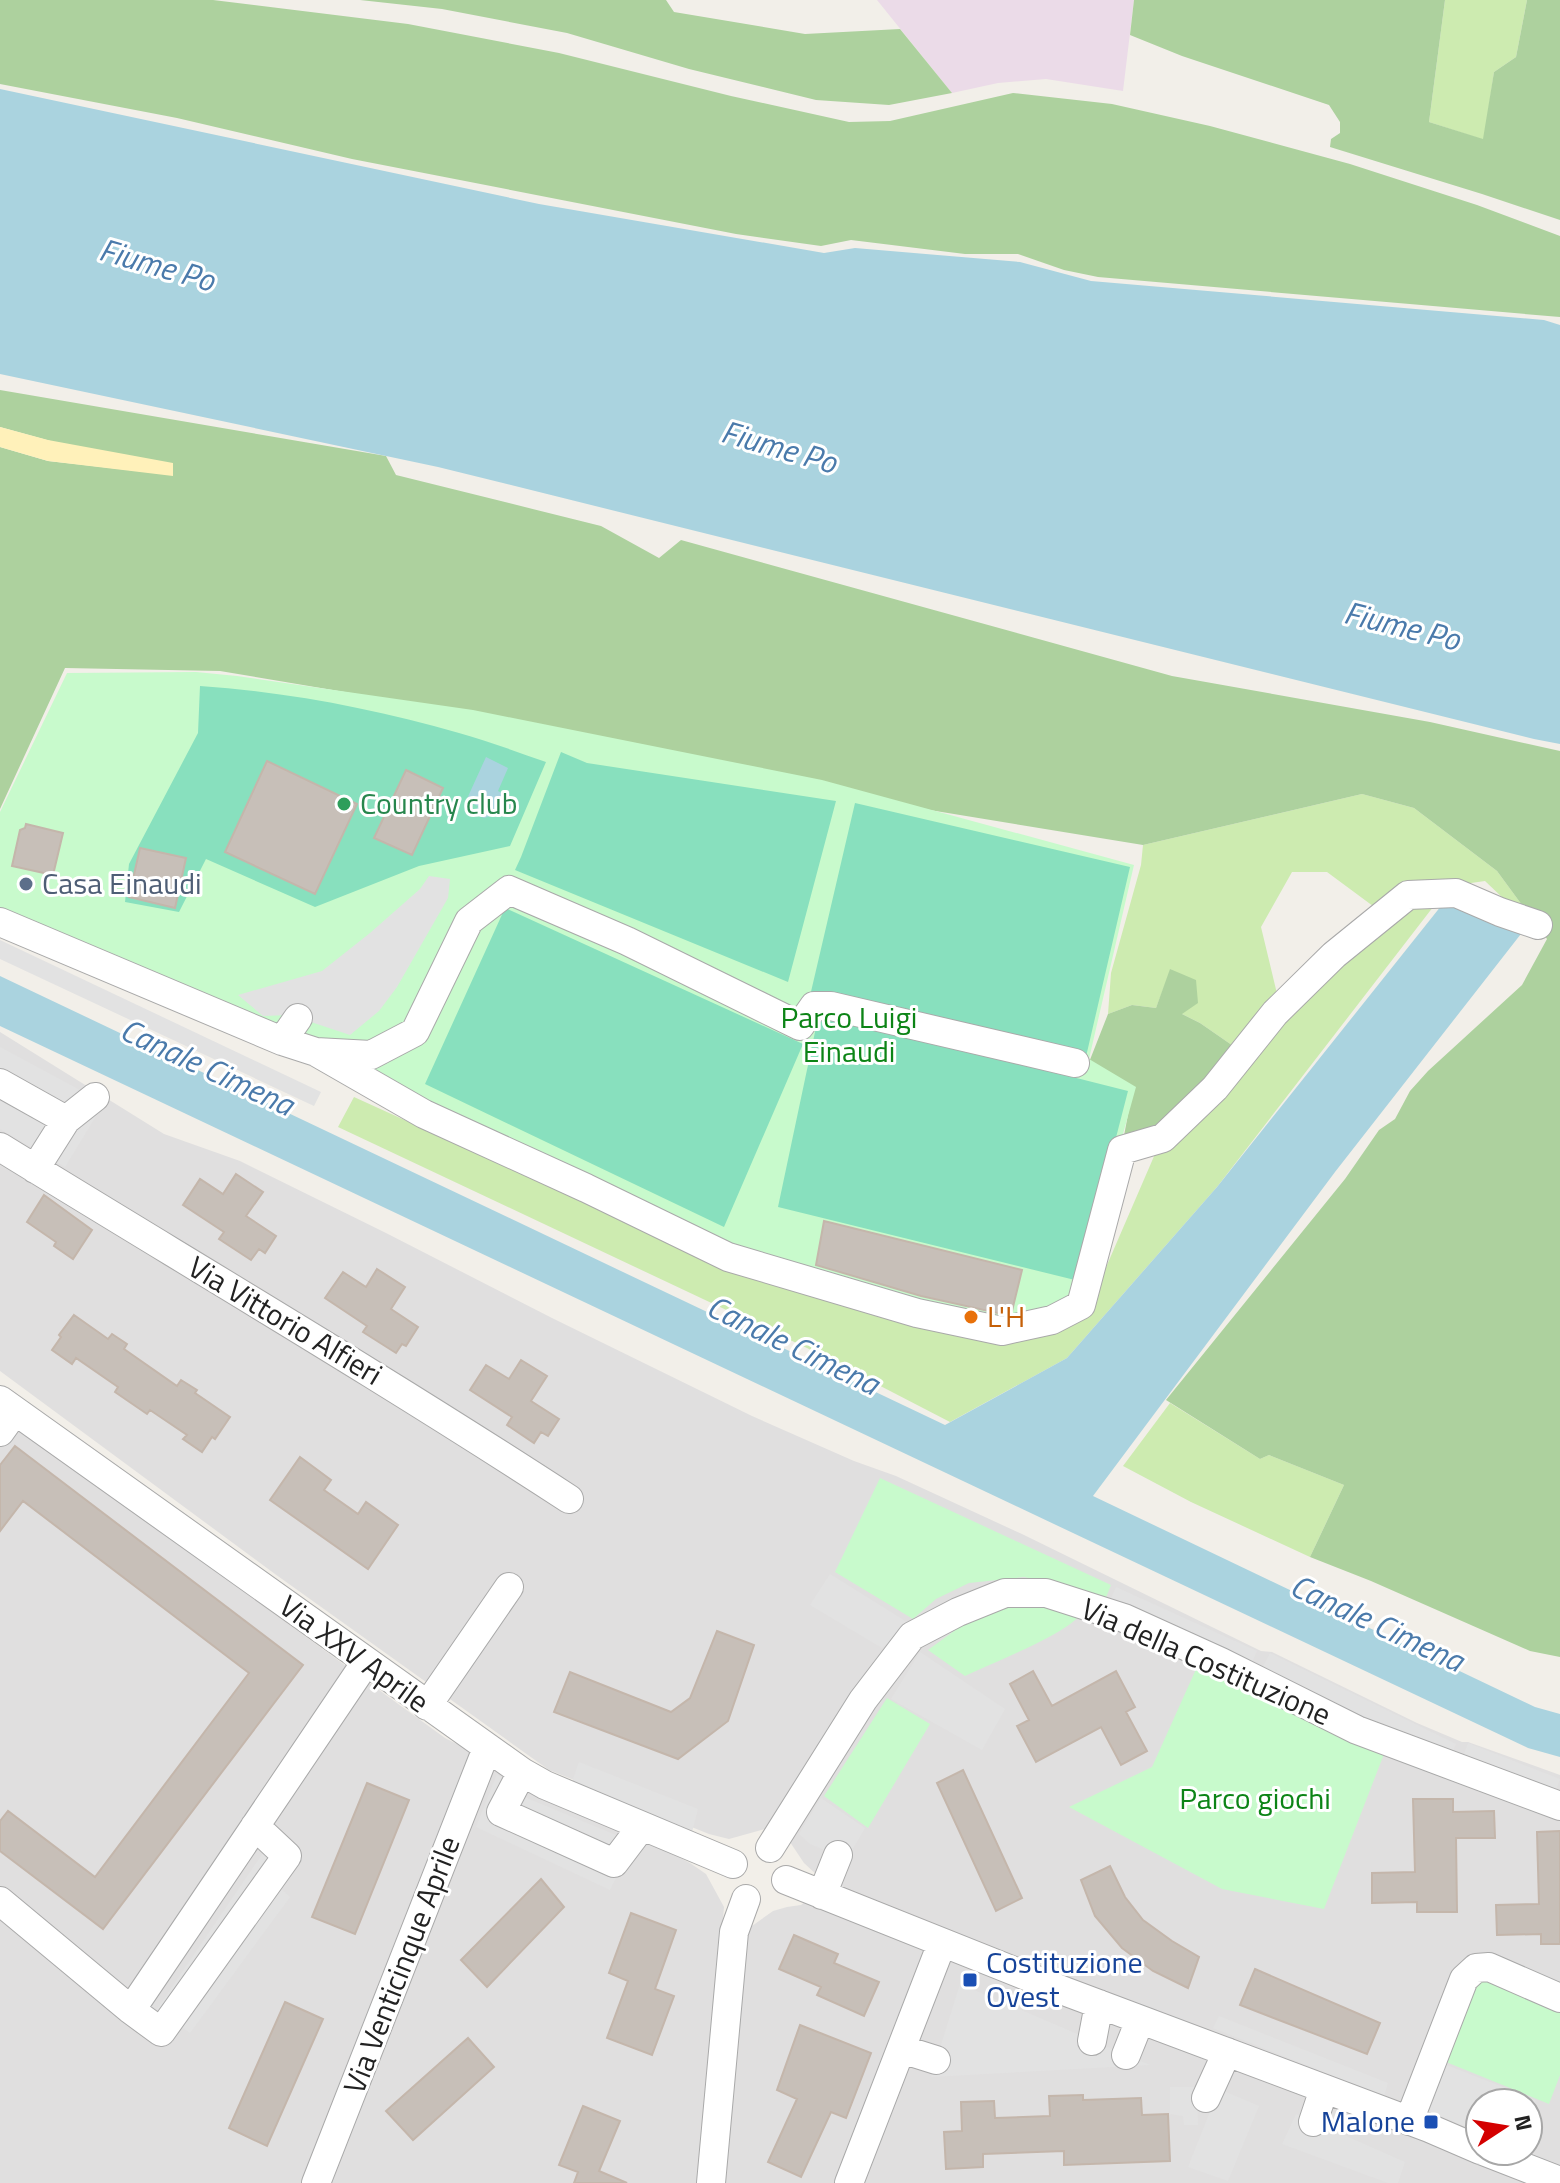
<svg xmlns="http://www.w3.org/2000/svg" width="1560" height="2183" viewBox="0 0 1560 2183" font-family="'Titillium Web',sans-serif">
<rect width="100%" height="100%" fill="#f2efe9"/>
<path fill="#e0dfdf" d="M0 1032 164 1134 240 1161 386 1233 552 1318 752 1416 854 1461 896 1476 1024 1535 1261 1651 1272 1652 1417 1723 1462 1742H1468L1560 1775V2169L1506 2151H1528V2103H1480V2141L833 1890 804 1863 788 1839 768 1828 729 1839 709 1834 549 1770 275 1574 0 1371Z
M0 1414 445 1738 690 1863 706 1874 724 1907 700 2183H0Z
M814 1895 1284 2084 1525 2183H716L742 1933 773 1911 787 1907 801 1905Z"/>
<path fill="#ebdbe8" d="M877 0H1134L1123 91 1046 79 998 83 952 93Z"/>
<path fill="#cdebb0" d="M1445 0H1527L1516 57 1494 72 1484 140 1429 122Z
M1362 794 1414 808 1497 871 1522 905 1506 901 1485 881 1471 883 1466 904 1440 898 1217 1187 1067 1358 950 1422 807 1348 338 1127 354 1097 624 1220 1088 1309 1155 1154 1377 909 1327 872H1292L1261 927 1279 1002 1239 1050 1200 1023 1182 1014 1171 969 1156 1008 1132 1005 1108 1014 1111 973 1141 865 1143 845Z
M1170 1403 1260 1459 1269 1455 1344 1485 1310 1557 1191 1502 1123 1466Z"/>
<path fill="#add19e" d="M0 0H213L408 24 559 53 731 96 849 122 890 121 1013 93 1112 104 1210 126 1350 164 1477 205 1560 236V317L1098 277 1064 270 1018 254H965L851 240 821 246 736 234 352 159 177 118 0 84Z
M360 0H666L674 12 805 34 900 29 952 93 889 105 816 100 689 69 567 33 442 9Z
M1134 0H1445L1429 122 1483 139 1494 72 1516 57 1527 0H1560V220L1482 194 1330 147 1331 139 1340 133V122L1329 105 1182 56 1130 35Z
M0 390 386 456 396 475 601 526 659 558 681 540 1172 676 1430 722 1560 751V1657L1530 1651 1371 1581 1310 1557 1344 1485 1269 1455 1260 1459 1166 1400 1345 1179 1379 1130 1395 1119 1410 1091 1428 1071 1522 985 1547 939 1497 871 1414 808 1362 794 1143 845 832 794 398 701 220 671 65 668 0 809V447L48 461 173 475 0 427Z
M1170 969 1196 980 1198 1003 1182 1014 1200 1023 1239 1050 1161 1134 1123 1141 1133 1088 1084 1075 1108 1014 1132 1005 1156 1008Z"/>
<path fill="#fff1ba" d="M0 427 48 440 173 463V476L48 461 0 447Z"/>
<path fill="#c8facc" d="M196 672 237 676 473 710 822 780 1134 865 1089 1059 1136 1087 1077 1300 985 1323 771 1261 594 1185 0 914V812L67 673Z
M880 1478 1111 1585 1105 1600 1061 1585 1024 1577 969 1583 936 1599 913 1619 835 1572Z
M1025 1603 1081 1614C1065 1635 992 1663 965 1676L928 1650 980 1612Z
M1197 1667 1384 1754 1324 1909 1222 1889 1069 1807 1152 1767Z
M887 1698 930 1724 868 1828 824 1796Z
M1493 1976 1560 2003V2075L1549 2104 1446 2062 1474 1984Z"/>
<path fill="#88e0be" d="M200 686C287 692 375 709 459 733 488 741 517 752 546 762L510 846 419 866 315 907 206 859 179 912 125 902 129 864 198 733Z
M561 752 587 763 836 801 788 982 515 870 521 857Z
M855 803 1130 867 1085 1061 810 996Z
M505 908 803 1044 724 1227 425 1084Z
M819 1013 1128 1091 1079 1281 778 1207Z"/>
<path fill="#e2e2e2" d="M429 876 450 879 448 898 397 987 379 1011 350 1035 290 1015 263 1016 238 995 322 971 370 933 420 889Z
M0 940 321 1092 314 1106 0 959Z
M0 1047 104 1103 65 1167 0 1129Z
M830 1574 910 1624 882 1648 810 1605Z
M1116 1587 1257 1651 1251 1665 1110 1601Z
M920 1652 1005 1709 982 1750 891 1699Z
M1270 1653 1456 1744 1449 1758 1262 1668Z
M1468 1743 1560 1779 1555 1793 1463 1757Z
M579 1762 698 1809 692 1832 571 1785Z
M497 1774 529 1799 633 1842 610 1890 476 1827Z
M821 1798 865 1828 847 1859 810 1844 799 1834Z
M278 1831 299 1847 279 1887 290 1897 190 2033 157 2009Z
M960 1984 1150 2065 931 2077Z
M1219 2016 1388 2083 1384 2096 1213 2028Z
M1444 2064 1536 2100 1528 2122V2103H1480V2132L1426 2111Z
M1170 2087H1197L1198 2125H1184L1183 2116 1170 2114Z
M1219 2089 1259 2106 1228 2181 1188 2167Z
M1296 2114 1405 2162 1398 2183H1388L1282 2144Z"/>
<path fill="#aad3df" d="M0 89 539 204 824 253 855 248 1020 262 1091 281 1544 320 1560 325V744L1534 739 438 467 0 374Z
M486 757 508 768 498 791 505 795 496 814 484 818 475 814 478 806 466 801Z
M1449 896 1524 930 1335 1172 1093 1496 1535 1707 1560 1714V1757L1528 1748 0 1026V976L945 1425 1067 1358 1217 1187Z"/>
<path fill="#c7bfb8" stroke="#c4b6ab" stroke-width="2" d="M267 761 357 804 315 894 225 852Z
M406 770 443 788 412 855 374 838Z
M26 824 63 833 53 875 12 866 20 830 25 828Z
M140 848 186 858 175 908 129 897Z
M236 1174 263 1192 246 1216 276 1236 265 1253 259 1249 251 1260 219 1239 224 1232 183 1205 200 1179 223 1194Z
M44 1195 92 1230 73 1259 54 1246 56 1242 27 1222Z
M824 1221 1022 1270 1012 1311 1002 1314 921 1296 816 1265Z
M377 1269 405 1287 391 1309 418 1327 406 1346 402 1344 396 1353 363 1332 367 1326 325 1298 343 1272 366 1287Z
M74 1315 108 1339 112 1334 127 1344 124 1349 177 1386 181 1380 197 1390 195 1393 230 1417 215 1439 212 1437 202 1452 183 1439 187 1435 150 1410 147 1414 115 1392 118 1387 76 1358 72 1364 52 1350 61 1337 59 1335Z
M521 1360 547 1376 531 1401 559 1419 548 1436 541 1432 534 1443 507 1425 512 1417 470 1390 486 1365 509 1379Z
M15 1446 303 1665 103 1929 0 1851V1821L8 1811 95 1877 249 1673 23 1501 0 1531V1465Z
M300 1457 331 1480 324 1490 358 1514 366 1502 398 1525 368 1569 270 1500Z
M717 1631 754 1645 728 1721 678 1759 554 1712 570 1672 671 1712 690 1698Z
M1033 1671 1052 1706 1116 1671 1135 1707 1126 1712 1147 1751 1121 1765 1101 1727 1036 1762 1017 1726 1029 1720 1010 1684Z
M963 1770 1022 1898 996 1911 937 1783Z
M367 1783 409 1800 355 1934 312 1917Z
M1413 1799H1453V1812L1494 1811 1495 1838H1456L1457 1912H1417V1902L1372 1903V1873L1415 1872Z
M1560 1831V1944H1541V1934L1497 1935 1496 1905 1539 1904 1537 1832Z
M1110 1866 1125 1897 1143 1920 1172 1941 1199 1957 1188 1988 1153 1971 1122 1948 1095 1916 1081 1880Z
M541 1879 564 1907 487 1987 461 1960Z
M631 1913 676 1930 655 1989 674 1996 652 2055 607 2038 628 1981 609 1973Z
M794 1935 838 1954 834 1963 879 1982 864 2016 817 1995 821 1987 779 1969Z
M1255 1969 1380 2023 1367 2054 1240 2005Z
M285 2002 323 2019 267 2146 229 2128Z
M800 2025 871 2053 846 2118 831 2112 801 2177 768 2162 797 2099 777 2090Z
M468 2038 494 2067 413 2140 386 2111Z
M1083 2095V2100L1141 2098 1142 2115 1168 2114 1170 2161 1064 2165V2151L983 2154V2167L946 2169 944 2132 962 2131 961 2102 994 2101 995 2118 1050 2116 1049 2096Z
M583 2106 620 2121 599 2171 627 2183H574L578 2172 559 2165Z"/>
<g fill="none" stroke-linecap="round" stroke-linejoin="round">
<g stroke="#a9a9a9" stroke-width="30">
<path id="minor" d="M0 922 282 1041 316 1052 371 1055 415 1032 469 921 509 890 627 941 800 1026 814 1006H831L1075 1063
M282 1041 298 1018
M316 1052 424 1114 586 1188 728 1257 917 1313 1002 1331 1052 1320 1081 1305 1122 1150 1163 1138 1215 1088 1275 1013 1334 955 1408 895 1456 893 1500 912 1538 925
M0 1083 66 1120
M0 1147C190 1264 382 1377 569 1499
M35 1169 66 1120 95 1097
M0 1400 522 1772 545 1785 733 1864
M0 1432 15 1411
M427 1706 509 1587
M522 1772 501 1812 614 1863 642 1826
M770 1848 863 1700 912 1636 958 1612 1005 1593H1046L1124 1618 1221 1662 1357 1730 1560 1806
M786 1880 1064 1991 1429 2128 1480 2150
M822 1895 838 1855
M0 1901 131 2010 366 1662
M131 2010 161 2032 287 1856 255 1826
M1092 2041 1099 2004
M901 2049 936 2060
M1126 2055 1140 2020
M1206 2098 1227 2052
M1409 2121 1464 1979 1476 1968 1489 1967 1560 1998
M1313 2122 1324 2089
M1483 2151 1560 2181
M316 2183 487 1748
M711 2183 734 1932 746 1899
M849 2183 942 1943"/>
</g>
<use href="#minor" stroke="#fff" stroke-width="28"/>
</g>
<circle fill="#2e9e5b" stroke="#fff" stroke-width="3" cx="344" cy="804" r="8"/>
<circle fill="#5c6f8a" stroke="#fff" stroke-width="3" cx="26" cy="884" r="8"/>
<circle fill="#e8710a" stroke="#fff" stroke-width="3" cx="971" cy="1317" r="8"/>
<g fill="#1a4fb4" stroke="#fff" stroke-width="3">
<rect x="962" y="1972" width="16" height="16" rx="4"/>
<rect x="1423" y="2114" width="16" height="16" rx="4"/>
</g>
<g text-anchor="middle" stroke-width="6" stroke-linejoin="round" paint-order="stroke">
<g font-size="30" fill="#27864d" stroke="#fff" text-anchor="start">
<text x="360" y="814">Country club</text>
</g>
<g font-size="30" fill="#4e5e75" stroke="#fff" text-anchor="start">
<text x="42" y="894">Casa Einaudi</text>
</g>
<g font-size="30" fill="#0c8416" stroke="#fff">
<text x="849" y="1028">Parco Luigi<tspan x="849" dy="34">Einaudi</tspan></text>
<text x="1255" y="1809">Parco giochi</text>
</g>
<g font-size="30" fill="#c56008" stroke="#fff" text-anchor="start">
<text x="987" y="1327">L'H</text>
</g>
<g font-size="30" fill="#222" stroke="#fff">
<text transform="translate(285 1321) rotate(31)" y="10">Via Vittorio Alfieri</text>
<text transform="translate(354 1654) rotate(36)" y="10">Via XXV Aprile</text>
<text transform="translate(1206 1662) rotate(24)" y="10">Via della Costituzione</text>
<text transform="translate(402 1965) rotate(-69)" y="10">Via Venticinque Aprile</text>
</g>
<g font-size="30" fill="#164399" stroke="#fff" text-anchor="start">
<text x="986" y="1973">Costituzione<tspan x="986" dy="34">Ovest</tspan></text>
<text x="1415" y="2132" text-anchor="end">Malone</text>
</g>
<g font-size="32" font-style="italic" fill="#4a7aab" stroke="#fff">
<text transform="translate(157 265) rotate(16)" y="11">Fiume Po</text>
<text transform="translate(779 447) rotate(16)" y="11">Fiume Po</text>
<text transform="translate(1402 626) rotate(14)" y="11">Fiume Po</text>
<text transform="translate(207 1067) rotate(25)" y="11">Canale Cimena</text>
<text transform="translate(793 1345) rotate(26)" y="11">Canale Cimena</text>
<text transform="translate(1377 1623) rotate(25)" y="11">Canale Cimena</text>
</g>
</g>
<g transform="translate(1504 2127) rotate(78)"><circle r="38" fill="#ffffff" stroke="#a7a7a7" stroke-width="2"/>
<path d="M0-6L14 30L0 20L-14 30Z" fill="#d40000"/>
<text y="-12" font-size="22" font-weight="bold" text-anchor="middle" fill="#222222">N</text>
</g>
</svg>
